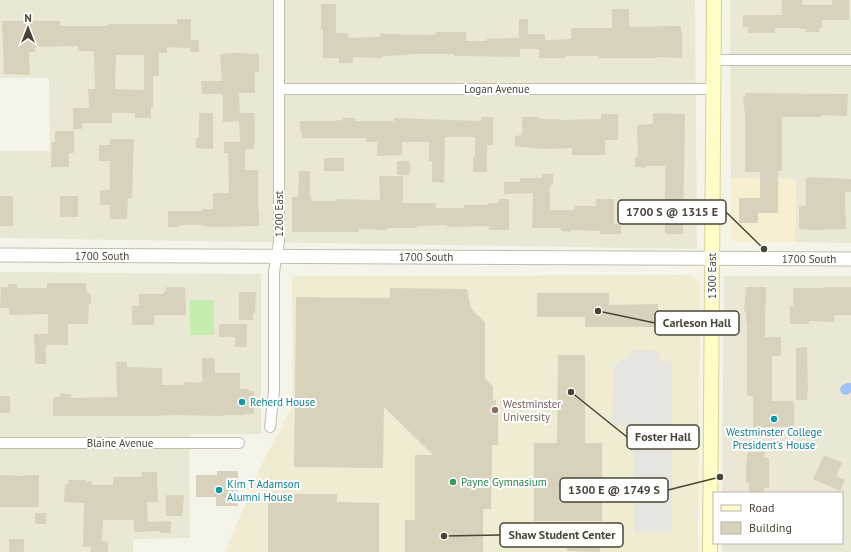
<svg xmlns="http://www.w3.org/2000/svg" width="851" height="552" viewBox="0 0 851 552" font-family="'PT Sans',sans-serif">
<rect width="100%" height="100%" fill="#f5f4e8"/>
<path fill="#eae7d5" d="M0 0H695L697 249 0 238V151H50L49 78H0Z
M730 0H851V243L795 242 796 179 731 178Z
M0 272 261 274V434H189L190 538 133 539V552H0Z
M724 276H851V552H722V543H842V493H722Z"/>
<path fill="#f8efd1" d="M731 178 796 179 795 242 731 241Z"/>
<path fill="#efecd1" d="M686 275 694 277 699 282 700 286 698 552H225L262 464 293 405 292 276Z"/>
<path fill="#c5edad" d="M190 300H214V335H190Z"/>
<path fill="#e6e5e0" d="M635 350 656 351 660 354V361H672V532L634 533V426L612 425 614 366Z"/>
<path fill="#9fc3f6" d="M847 383H851V392L847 395 842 394C838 388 841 385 847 383Z"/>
<path fill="#d8d2bc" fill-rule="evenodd" d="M782 0H802V5H832V0H849V20H822V28H819V32H806V29H800V28H775V33H748V27H743V15H782Z
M321 4H336V33H348V38L380 37V34L436 35 435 32H466V41H486V39L519 38V19H528V34H545V40L571 39V28H612V9H629V27L681 26V32H682V58L656 57V58H599V56H565V58H539V49H520V57L454 56V54H409V55L383 56V58L353 57V63H339V58H323V30H321Z
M177 19H191V40H199V52H190V48L167 47V53H159V76H153V107H151V118H135V113H112V123H82V129H73V108H89L88 89H95L94 51H78V46L37 47 35 48V52H29L30 75 4 74 2 21H60V26H108V24H177ZM116 55H144V90L115 89Z
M236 53 259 54V72H255V93H239L240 113H254L255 118V145H254V149H245V170H258V210H259V226L214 227 202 226V225H179V227H168V211H202V209H213V193H229L228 153H224V142H240L239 121 223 122V94H202L201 81H222L220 54Z
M745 93 848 94 847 116 821 115V117H782V171H778V213H758V223H739V198H760V172H745V115L743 97H745Z
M199 113H213V149L196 148V138H199Z
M653 113 685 114 683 234H665V166H646V168L635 167V157H638L637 125 653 124Z
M601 114H618V140H605V155H572V148L544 149 515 146V136L522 135V117H539V119H559V120L601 119Z
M481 117H493V145H487V172H473V157H475V137H445L444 183 432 182V161H429V142H402V155L377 156V142H366V138H302V131H300V121H331L343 120V118H355V121H394V118L481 121Z
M55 131H74V153H69V167H51L52 142H55Z
M110 139H134L132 198H128L127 219H110V205H100V190H110V161H99V145H110Z
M324 158H344V171H324Z
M397 161H410V175H397Z
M299 171H310V196H311V201H336V199L380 200 379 176H403V203H436V208H464V205H490L487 203H499V199H509V230H489V226L447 227V225L417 226V228H387V230L359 229V232H292V197H298Z
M542 174H553V185H550V210H575V206H596V199H614V224H621V234H600V231L571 230V232L561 231V228H532L533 193 504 194V182H520V178H542Z
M806 177 851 179V192H845L846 229 814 230 799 229V206H806Z
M0 196H13V226H0Z
M60 196H78V217H60Z
M47 283H86L87 293H91V304H89L88 324H68V345H46V364H35L34 334H48V314L9 315V308H0L1 287H8V284H17V288H47Z
M166 287H185L186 315H154V325H132V306H139V294H164V291H166Z
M746 287H766L765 337H781V356H772V401H794V427H753V396H747V322H746V312H744Z
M823 287H851V315H834V322L809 321V324H790V306H793V288H823Z
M390 288 467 289 470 305 473 311 485 322V378L493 387V400H496V411H498V445H492L491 509H483V552H405V520H415V455H433L384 407 383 468 294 467 296 297 390 298Z
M239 292H256L255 313H253V320H239Z
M537 293H609V305L658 304V327H585V317H537Z
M219 324H247V347H235V337H219Z
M807 347 808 393H807V400H796V348Z
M558 355H585V443H602V521H534V443H557Z
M202 358H215V373H240V389H249V391H254V414H246V415H224V416L176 415 153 416H53V397H60V394H71V398L117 397 116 362H127V367L162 368V385H184V382L202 383Z
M0 396H10V413H0Z
M748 452H764V458H769V488H764V493H749V483H746V462H747V454H748Z
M824 455 842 463 836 476 845 480 840 491 813 479Z
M217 471H238V506H216V497H196V475H217Z
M142 472H157L158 502H147L148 522 171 521V533H160V531L134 532V520H103L102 541 108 542V552H91V547H83L84 503 64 502 65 484H68V480H86V482H92V485H113V477H142Z
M0 475 25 476V475H39V507H0Z
M282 494H337V502L379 503V552H268V500H282Z
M166 495H184L182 516H166Z
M35 513H46V524H35Z
M9 539H24V552H9Z
M567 539 600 540V552L567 551Z"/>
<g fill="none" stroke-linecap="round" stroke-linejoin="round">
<g stroke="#c2bea9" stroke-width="12">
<path id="minor" d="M714 60H851
M280 89H714
M270 427 274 391V272L279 242V0
M0 443H239"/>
</g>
<g stroke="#c2bea9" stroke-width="15">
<path id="tertiary" d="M0 255 851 259"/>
</g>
<g stroke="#d9d394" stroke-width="16">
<path id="secondary" d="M710 552 714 0"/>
</g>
<use href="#minor" stroke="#fff" stroke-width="10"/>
<use href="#tertiary" stroke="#fff" stroke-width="13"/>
<use href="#secondary" stroke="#fffcc8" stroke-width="14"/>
</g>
<g fill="#0f9aa8" stroke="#fff" stroke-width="1.5">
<circle cx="242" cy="402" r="4"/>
<circle cx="774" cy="419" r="4"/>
<circle cx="219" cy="490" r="4"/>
</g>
<circle fill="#8d6e63" stroke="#fff" stroke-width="1.5" cx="495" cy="410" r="4"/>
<circle fill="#2e9e5b" stroke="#fff" stroke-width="1.5" cx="453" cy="482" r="4"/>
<g text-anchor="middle" stroke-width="4" stroke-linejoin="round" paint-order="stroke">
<g font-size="11" fill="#494536" stroke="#fff">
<text x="497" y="93">Logan Avenue</text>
<text transform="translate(279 214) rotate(-90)" y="4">1200 East</text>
<text x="102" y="260">1700 South</text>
<text x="426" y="261">1700 South</text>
<text x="809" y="263">1700 South</text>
<text transform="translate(712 276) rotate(-90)" y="4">1300 East</text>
<text x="120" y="447">Blaine Avenue</text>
</g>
<g font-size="11" fill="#0d838f" stroke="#fff" text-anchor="start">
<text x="250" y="406">Reherd House</text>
<text x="774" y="436" text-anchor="middle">Westminster College<tspan x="774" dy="13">President's House</tspan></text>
<text x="227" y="488">Kim T Adamson<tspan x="227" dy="13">Alumni House</tspan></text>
</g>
<g font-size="11" fill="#785e54" stroke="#fff" text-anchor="start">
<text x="503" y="408">Westminster<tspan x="503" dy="13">University</tspan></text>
</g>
<g font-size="11" fill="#27864d" stroke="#fff" text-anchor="start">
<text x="461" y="486">Payne Gymnasium</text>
</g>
</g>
<path fill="none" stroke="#494536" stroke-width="1.5" d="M764 249L726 212M598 311L655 323M571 392L627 437M720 477L668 490M444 536L500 535"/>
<g fill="#494536" stroke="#fff" stroke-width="1.5">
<circle cx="764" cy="249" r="4"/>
<circle cx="598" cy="311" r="4"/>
<circle cx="571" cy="392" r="4"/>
<circle cx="720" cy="477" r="4"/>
<circle cx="444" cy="536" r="4"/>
</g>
<g fill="#fff" stroke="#494536" stroke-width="1.5">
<rect x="618" y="200" width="108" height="24" rx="4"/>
<rect x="655" y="311" width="84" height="24" rx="4"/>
<rect x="627" y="425" width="72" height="24" rx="4"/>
<rect x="560" y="478" width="108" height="24" rx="4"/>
<rect x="500" y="523" width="123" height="24" rx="4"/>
</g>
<g font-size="12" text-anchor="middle" font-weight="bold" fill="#494536">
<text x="672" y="216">1700 S @ 1315 E</text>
<text x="697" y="327">Carleson Hall</text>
<text x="663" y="441">Foster Hall</text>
<text x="614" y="494">1300 E @ 1749 S</text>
<text x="562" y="539">Shaw Student Center</text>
</g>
<rect x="713" y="492" width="130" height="52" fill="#ffffff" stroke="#b6b5af"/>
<rect x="721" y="505" width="20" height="6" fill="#fffcc8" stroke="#b6b5af"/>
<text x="749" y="512" font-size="12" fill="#494536">Road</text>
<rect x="721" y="522" width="20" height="12" fill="#d8d2bc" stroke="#b6b5af"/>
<text x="749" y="532" font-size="12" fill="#494536">Building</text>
<g transform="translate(28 28)" stroke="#ffffff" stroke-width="3" paint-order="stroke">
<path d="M0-3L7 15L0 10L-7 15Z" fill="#494536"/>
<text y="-6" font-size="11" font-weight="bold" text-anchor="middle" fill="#494536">N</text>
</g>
</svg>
